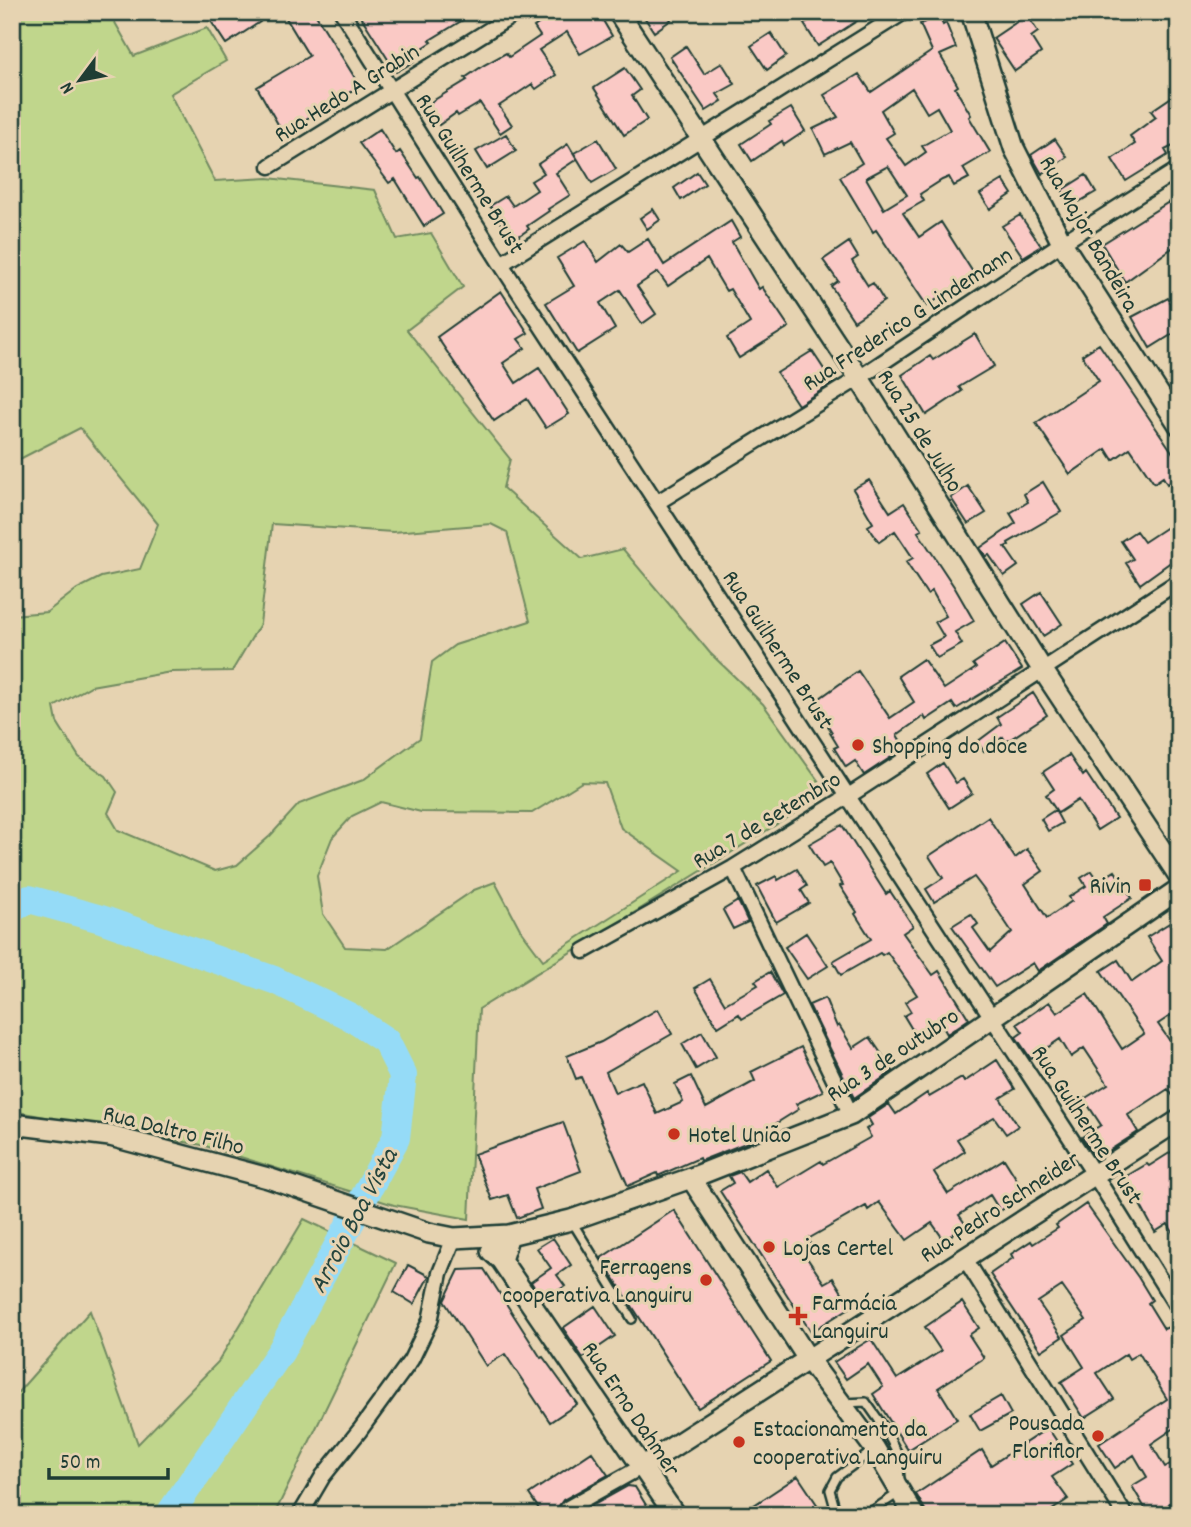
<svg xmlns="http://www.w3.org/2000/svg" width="1191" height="1527" viewBox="0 0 1191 1527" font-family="Dekko,sans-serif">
<rect width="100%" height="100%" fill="#e6d3b1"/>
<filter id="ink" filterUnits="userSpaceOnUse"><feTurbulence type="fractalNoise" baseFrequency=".0143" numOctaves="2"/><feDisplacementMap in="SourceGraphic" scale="14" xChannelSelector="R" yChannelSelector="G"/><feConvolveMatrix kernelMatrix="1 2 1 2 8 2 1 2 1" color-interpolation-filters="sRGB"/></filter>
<g filter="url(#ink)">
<path fill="#c0d68c" stroke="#708a60" stroke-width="2" fill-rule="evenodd" d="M12 12H109L134 56 207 28 226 61 170 94 215 181 268 178 375 190 397 239 431 233 463 287 407 330 510 459 503 488 582 559 623 549 710 653 763 704 827 793 479 1009 469 1219 394 1205 202 1145 12 1111V615L47 612 77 589 101 577 140 569 158 524 80 428 12 463ZM272 524 393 532 491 524 507 532 530 621 455 645 432 662 420 738 363 780 299 804 270 836 237 865 215 871 118 830 108 813 117 792 106 776 79 757 57 722 54 707 91 686 171 672 232 671 260 624ZM582 782 605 783 621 828 682 871 543 960 520 929 495 882 474 890 387 949 345 947 323 914 317 876 332 838 352 816 381 802 421 812 532 813Z
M304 1219 396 1263 274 1515H12V1399L90 1311 138 1444 218 1362Z"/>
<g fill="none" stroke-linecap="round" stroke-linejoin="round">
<path stroke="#95dbf7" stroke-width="28" d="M12 909 29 899 101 919 274 980 349 1016 386 1041 403 1075 396 1138 281 1351 169 1515"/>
</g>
<path fill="#fac9c5" stroke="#1f3d34" stroke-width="2" fill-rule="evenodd" d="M205 12H254L260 22 226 44Z
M296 12H314L360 86 283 133 257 87 309 56 286 18Z
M358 12H476L430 40 432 42 412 55 415 61 396 72Z
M556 12H598L612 36 580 54 567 32 539 50 556 75 536 89 532 84 499 106 512 125 500 133 480 103 458 116 456 113 439 125 426 105 467 80 465 78 484 65 506 53 509 57 540 36 534 27Z
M641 12H666L671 20 654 32Z
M822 12H852L857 21 818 46 804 24Z
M1027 15 1038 32 1031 37 1041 53 1015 71 993 38Z
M939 16 943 25 946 23 956 48 940 55 958 86 955 88 971 115 969 117 990 152 963 168 969 178 954 186 949 177 942 180 920 194 924 201 903 213 919 237 941 222 974 274 927 306 876 230 873 232 840 177 862 163 850 142 825 154 813 129 838 117 824 95 859 74 871 92 932 51 920 24ZM912 88 927 113 937 107 950 130 922 146 926 152 906 166 886 138 894 133 881 110ZM888 166 907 195 884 209 866 178Z
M771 33 786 56 767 70 751 46Z
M686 46 704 74 722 63 735 84 717 94 722 101 706 111 670 57Z
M625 68 640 90 632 96 647 120 624 135 594 88Z
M1179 92V143L1165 150 1168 155 1126 181 1112 159 1135 144 1130 136 1156 117 1151 111Z
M791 108 805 131 784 145 782 141 752 161 741 144 771 124 769 121Z
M380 129 396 154 400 151 418 178 420 177 443 214 424 226 395 179 389 183 359 143Z
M506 134 516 151 487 169 476 151Z
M598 139 616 169 592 183 574 153Z
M1055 139 1067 157 1042 174 1031 155Z
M568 144 577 159 556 173 570 195 548 209 549 211 527 226 529 229 513 240 490 206 506 196 513 206 537 190 531 181 544 173 538 164Z
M697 172 705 184 681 200 674 188Z
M1086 175 1096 192 1072 206 1062 190Z
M1003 180 1012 194 990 209 980 194Z
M1169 202 1179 218V243L1125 282 1102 244Z
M653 209 660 220 647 229 640 218Z
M1020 215 1041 246 1023 257 1002 226Z
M731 221 740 237 732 242 759 289 762 287 789 327 739 358 727 338 750 323 730 289 726 291 707 259 668 286 658 272 637 286 656 314 642 324 620 290 600 303 615 329 577 353 546 303 574 286 557 258 585 241 598 262 621 244 628 252 648 239 664 265Z
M849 242 858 257 852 261 868 286 873 283 884 301 854 321 831 286 838 281 823 260Z
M501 291 528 333 518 339 525 348 503 363 516 383 539 368 569 414 546 428 527 399 494 421 437 337Z
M1168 298 1179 317V330L1150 348 1132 317Z
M975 334 994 366 959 387 962 391 926 415 902 375 930 356 933 360Z
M1099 344 1179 462V476L1167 484 1163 477 1154 483 1130 448 1113 460 1106 449 1070 474 1036 423 1099 381 1082 355Z
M812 351 833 383 798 405 777 373Z
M869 480 890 512 904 503 922 530 918 532 955 588 974 621 955 632 962 644 937 658 929 645 944 637 935 622 946 616 932 591 927 594 906 562 913 558 895 531 879 542 868 526 873 523 853 489Z
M1043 482 1061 512 1008 543 1009 545 1005 547 1018 566 1004 576 989 555 986 556 980 548 1016 523 1010 513 1028 502 1024 494Z
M968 486 986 513 968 524 951 498Z
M1179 519V556L1140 584 1126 563 1133 559 1121 541 1136 531 1144 542Z
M1041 592 1062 624 1043 636 1023 604Z
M1005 643 1022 669 956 709 952 703 926 720 924 716 897 735 905 748 864 775 855 761 846 767 834 748 838 746 830 733 832 732 813 703 858 671 890 718 914 702 898 676 923 659 944 689 976 668 973 664Z
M1033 693 1047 715 1006 742 1003 737 984 751 977 742 1001 724 997 717Z
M1069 755 1083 776 1086 773 1116 818 1097 830 1078 800 1058 813 1046 795 1054 789 1043 772Z
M943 763 956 783 963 779 972 793 949 808 927 774Z
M1055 810 1062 823 1048 831 1041 819Z
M988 817 1015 858 1027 849 1043 871 1025 884 1047 918 1072 901 1069 897 1086 886 1081 878 1092 871 1099 881 1115 871 1132 898 1103 917 1107 924 1038 971 1033 963 995 987 952 926 971 914 978 924 973 928 990 952 1012 932 984 890 974 877 934 902 926 889 943 878 929 856Z
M842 825 886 894 890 891 913 926 903 933 933 975 939 971 969 1019 947 1034 943 1027 919 1041 904 1016 911 1012 905 1002 917 995 887 952 882 955 880 953 841 975 833 961 871 939 855 914 857 912 840 886 843 885 830 863 823 867 809 844Z
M797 869 807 886 801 890 809 903 776 922 757 886 776 876 778 880Z
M738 901 748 922 733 929 723 910Z
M1179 917V1010L1158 1024 1179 1054V1104L1168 1089 1128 1115 1138 1132 1096 1159 1082 1137 1101 1125 1084 1099 1108 1084 1084 1048 1071 1057 1060 1039 1031 1059 1016 1037 1023 1032 1017 1024 1049 1002 1057 1013 1087 994 1122 1049 1144 1034 1101 971 1118 960 1132 982 1162 961 1147 937Z
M806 933 828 966 807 979 785 947Z
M770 972 783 995 742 1019 739 1014 718 1027 695 988 710 979 725 1004 758 985 755 981Z
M825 998 837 1027 839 1025 853 1048 870 1037 893 1071 854 1098 809 1005Z
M658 1009 672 1034 606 1072 615 1093 642 1081 657 1114 683 1102 675 1084 691 1076 706 1108 755 1081 751 1072 801 1047 823 1091 796 1104 799 1109 764 1131 766 1135 700 1161 699 1158 658 1176 657 1173 628 1186 581 1077 576 1079 567 1056 601 1042Z
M702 1032 716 1057 696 1069 682 1044Z
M997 1060 1015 1089 1000 1098 1018 1126 1006 1134 994 1117 957 1139 965 1151 934 1172 948 1194 1004 1159 1026 1194 1000 1211 990 1195 959 1215 966 1225 944 1240 932 1223 907 1240 879 1202 868 1210 866 1206 808 1239 814 1249 805 1255 824 1283 833 1278 851 1307 811 1332 720 1191 733 1183 729 1176 740 1172 747 1182 766 1169 778 1187 821 1161 823 1164 871 1137 866 1129 872 1125 868 1118 889 1104 896 1114 927 1093 929 1097 962 1078 964 1082Z
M563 1122 581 1171 534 1189 541 1209 517 1218 508 1195 492 1200 474 1154Z
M1179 1147V1243L1168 1224 1155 1232 1125 1177 1147 1164 1149 1166Z
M1086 1204 1138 1277 1152 1300 1148 1303 1164 1329 1171 1326 1179 1340V1425L1151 1444 1165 1467 1179 1459V1497L1161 1510 1164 1515H1149L1132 1486 1147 1477 1134 1455 1115 1468 1099 1444 1167 1399 1139 1353 1129 1359 1126 1354 1097 1373 1114 1399 1084 1418 1061 1382 1084 1367 1064 1335 1086 1320 1062 1286 1038 1302 1062 1337 1041 1351 990 1274 1013 1258 1011 1254 1031 1241 1033 1244 1058 1228 1056 1225Z
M674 1210 771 1361 698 1408 601 1258Z
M553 1238 571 1265 557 1275 565 1286 543 1301 531 1282 551 1268 537 1248Z
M408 1265 429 1276 414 1304 394 1292Z
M484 1269 541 1358 543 1357 577 1404 550 1422 505 1354 486 1366 444 1301 459 1270Z
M962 1302 979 1328 969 1335 984 1358 938 1388 957 1419 908 1450 873 1394 883 1387 868 1364 846 1379 834 1362 871 1339 897 1379 941 1351 925 1327Z
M595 1306 615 1336 583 1358 563 1328Z
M1001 1396 1011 1414 980 1431 970 1414Z
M1048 1428 1072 1464 1052 1477 1068 1499 1045 1515H928L916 1494 982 1450 991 1465Z
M592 1452 608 1475 563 1500 553 1515H543L529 1494Z
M798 1476 824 1515H739Z
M628 1486 635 1487 649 1510 641 1515H576Z"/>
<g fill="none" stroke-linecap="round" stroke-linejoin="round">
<g stroke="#1f3d34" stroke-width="12">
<path id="lane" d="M571 1220 632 1319
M843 1403 866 1402 883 1426 898 1454 900 1480
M841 1515 835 1508 830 1490 837 1477 875 1449
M866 1515 900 1492"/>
</g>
<g stroke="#1f3d34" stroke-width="19">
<path id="street" d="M342 12 501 264 1094 1174 1179 1310
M270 166 518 12
M501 264 904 12
M658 502 859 378 1062 243 1179 169
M733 868 851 1115
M584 951 733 868 847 797 1179 581
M964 1257 1125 1515
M300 1515 323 1476 360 1430 411 1360 430 1321 440 1273 454 1238
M563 1515 568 1508 643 1466"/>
</g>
<g stroke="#1f3d34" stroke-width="24">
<path id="secondary" d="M618 12 859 378 1042 669 1179 876
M971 12 1014 148 1062 243 1179 425
M12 1124 110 1136 268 1178 429 1233 454 1238 509 1235
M691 1178 808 1359 875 1449 914 1515
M491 1251 501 1260 675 1515
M501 1260 509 1235 571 1220 691 1178 851 1115 1179 889
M643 1466 1179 1120"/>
</g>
<use href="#lane" stroke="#e6d3b1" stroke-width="7"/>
<use href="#street" stroke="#e6d3b1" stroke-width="14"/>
<use href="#secondary" stroke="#e6d3b1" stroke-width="19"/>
</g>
</g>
<g fill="#c8321e" stroke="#e6d3b1" stroke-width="2.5">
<circle cx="858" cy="745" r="7"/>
<rect x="1138" y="878" width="14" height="14" rx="3.5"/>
<circle cx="674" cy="1134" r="7"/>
<circle cx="769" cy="1247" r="7"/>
<circle cx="706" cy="1280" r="7"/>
<path d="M794.5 1305.5h7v7h7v7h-7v7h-7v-7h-7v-7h7z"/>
<circle cx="1098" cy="1436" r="7"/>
<circle cx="739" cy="1442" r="7"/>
</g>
<g text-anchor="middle" stroke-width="6" stroke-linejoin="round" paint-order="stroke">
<g font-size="24" fill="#1f3d34" stroke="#e6d3b1">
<text transform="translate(346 92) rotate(-32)" y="8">Rua Hedo A Grabin</text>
<text transform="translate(471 173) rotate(58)" y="8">Rua Guilherme Brust</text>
<text transform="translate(1090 233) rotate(60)" y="8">Rua Major Bandeira</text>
<text transform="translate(907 318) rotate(-33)" y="8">Rua Frederico G Lindemann</text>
<text transform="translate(921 430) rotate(58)" y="8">Rua 25 de Julho</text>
<text transform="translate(779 649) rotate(57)" y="8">Rua Guilherme Brust</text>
<text transform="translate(766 819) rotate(-31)" y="8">Rua 7 de Setembro</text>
<text transform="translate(892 1054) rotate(-33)" y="8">Rua 3 de outubro</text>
<text transform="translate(1088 1124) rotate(57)" y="8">Rua Guilherme Brust</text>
<text transform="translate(174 1129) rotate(14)" y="8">Rua Daltro Filho</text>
<text transform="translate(999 1206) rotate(-33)" y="8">Rua Pedro Schneider</text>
<text transform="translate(632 1408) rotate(56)" y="8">Rua Erno Dahmer</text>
</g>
<g font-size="24" fill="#1f3d34" stroke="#e6d3b1" text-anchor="start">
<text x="872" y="753">Shopping do doce</text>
<text x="1131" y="893" text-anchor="end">Rivin</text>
<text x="688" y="1142">Hotel União</text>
<text x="783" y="1255">Lojas Certel</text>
<text x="692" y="1274" text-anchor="end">Ferragens<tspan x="692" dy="28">cooperativa Languiru</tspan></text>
<text x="812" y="1310">Farmácia<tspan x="812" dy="28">Languiru</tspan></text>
<text x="1084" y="1430" text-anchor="end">Pousada<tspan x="1084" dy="28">Floriflor</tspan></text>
<text x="753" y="1436">Estacionamento da<tspan x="753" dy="28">cooperativa Languiru</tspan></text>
</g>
<g font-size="26" font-style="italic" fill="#25453e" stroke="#e6d3b1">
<text transform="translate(352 1220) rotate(-62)" y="9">Arroio Boa Vista</text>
</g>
</g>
<rect width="1191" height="1527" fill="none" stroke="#e6d3b1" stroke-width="42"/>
<rect x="21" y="21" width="1149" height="1485" fill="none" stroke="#1f3d34" stroke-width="2.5" filter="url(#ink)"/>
<g transform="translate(80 80) rotate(238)" stroke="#e6d3b1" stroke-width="5" paint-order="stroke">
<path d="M0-5L12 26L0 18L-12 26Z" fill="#1f3d34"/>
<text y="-10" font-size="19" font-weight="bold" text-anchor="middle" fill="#1f3d34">N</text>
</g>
<path d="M49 1468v10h119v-10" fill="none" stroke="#1f3d34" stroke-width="3.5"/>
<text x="60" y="1468" font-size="21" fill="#1f3d34" stroke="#e6d3b1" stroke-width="5" paint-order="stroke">50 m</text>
</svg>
